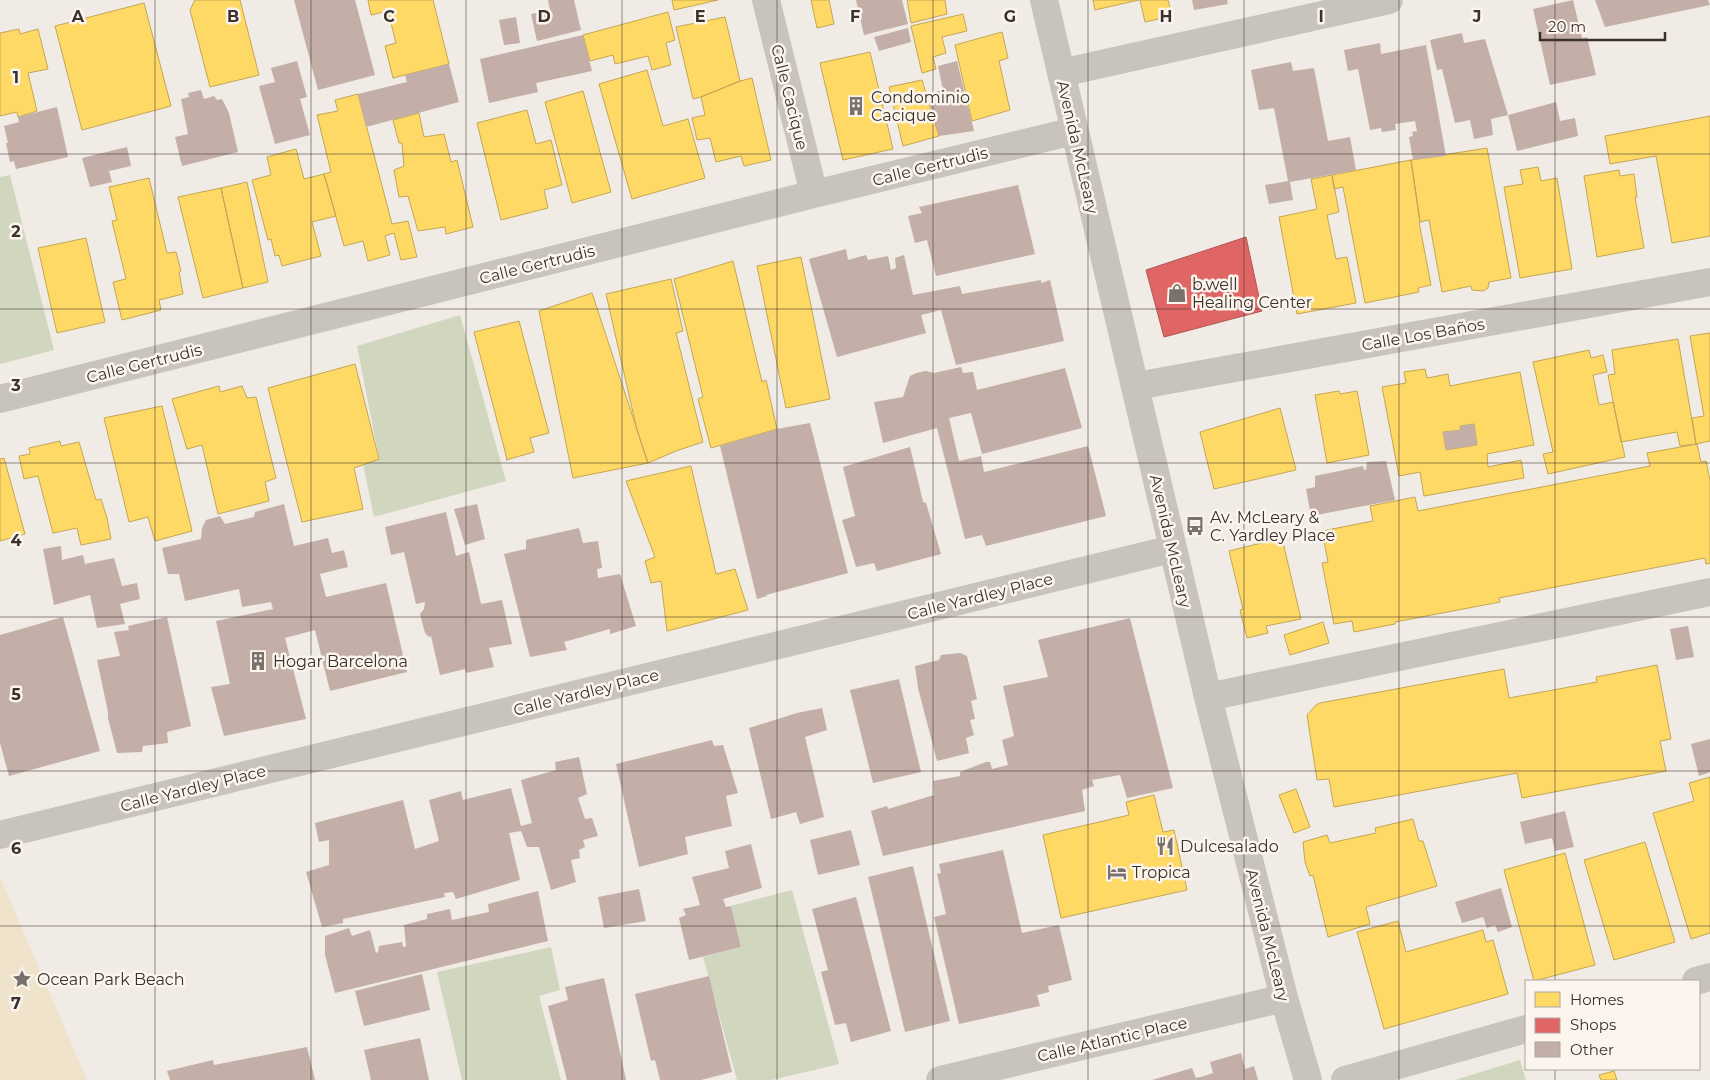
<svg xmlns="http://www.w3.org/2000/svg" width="1710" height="1080" viewBox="0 0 1710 1080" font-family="Montserrat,sans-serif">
<rect width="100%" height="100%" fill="#f0ebe5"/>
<path fill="#d1d6bf" d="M10 175 54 350 0 364V177Z
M460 315 506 481 374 517 363 464 379 458 357 346Z
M792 890 839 1064 772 1080H737L703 957 741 947 731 906Z
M551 947 560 990 539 996 561 1080H462L437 972Z
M1520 1060 1526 1080H1455Z"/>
<path fill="#efe3cc" d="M0 877 87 1080H0Z"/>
<path fill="#ffd966" stroke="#c4a654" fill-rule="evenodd" d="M195 0H240L259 75 210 87 190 10Z
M368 0H433L449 64 393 78 385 46 396 43 388 11 371 15Z
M672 0H718L674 10Z
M811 0H829L834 24 817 28Z
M907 0H945L947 14 911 23Z
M1093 0H1139L1095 10Z
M1140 0H1168L1172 16 1145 22Z
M144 3 171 106 82 130 55 26Z
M668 12 675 40 666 43 671 65 652 70 648 56 615 64 613 55 590 61 583 35Z
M963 14 967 31 942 37 946 53 933 57 936 69 922 73 911 26Z
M725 17 740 81 701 97 693 99 676 27Z
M19 29 20 34 38 29 48 69 28 73 37 111 18 117 17 112 0 116V33Z
M1002 32 1008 58 999 61 1010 110 972 121 955 45Z
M870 52 893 149 843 160 820 63Z
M647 70 663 126 688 119 705 178 632 199 599 84Z
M752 78 771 160 744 166 741 156 716 162 710 138 697 140 692 118 705 115 701 97 740 81Z
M922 80 939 136 903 146 889 87Z
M583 91 611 192 572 203 545 102Z
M358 94 392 224 408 221 417 257 401 260 394 233 385 236 390 255 368 261 363 241 344 246 324 174 331 172 317 115 338 111 335 100Z
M527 110 536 144 551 140 562 185 544 190 548 208 501 220 477 123Z
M419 113 424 137 444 134 451 162 457 160 473 227 446 234 445 227 418 231 408 196 399 197 394 170 404 166 402 143H399L393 120Z
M1710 116V236L1672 243 1656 156 1610 164 1605 136Z
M1487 148 1511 278 1489 282 1488 288 1483 291 1472 290 1471 286 1442 292 1429 220 1420 222 1411 160Z
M296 149 304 179 324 174 336 216 312 222 321 256 282 266 279 255 275 256 271 239 268 240 252 180 271 175 267 157Z
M1411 160 1420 222H1419L1431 285 1418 288 1419 292 1365 303 1343 187 1334 189 1332 175Z
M1538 167 1541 181 1557 178 1572 269 1520 278 1504 187 1523 184 1520 170Z
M1619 170 1620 176 1634 174 1637 197H1635L1644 248 1597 257 1584 176Z
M1332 175 1339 212 1327 215 1336 259 1347 257 1356 303 1297 314 1279 217 1317 209 1311 179Z
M149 178 167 253 176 252 181 271 179 272 183 294 159 300 161 310 122 320 113 282 126 279 112 221 117 220 109 187Z
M247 182 268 282 243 288 221 188Z
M221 188 243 288 203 298 178 197Z
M86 238 105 322 57 333 38 248Z
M801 257 830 399 786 408 757 266Z
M733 261 762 382 766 380 777 429 711 448 698 399 703 397 674 279Z
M671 279 683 331 676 333 703 442 676 451 648 463 637 430 606 294Z
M592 293 648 463 573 478 539 311Z
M519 321 549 433 530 438 534 452 506 460 507 459 474 332Z
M1710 333V441L1696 444 1692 418 1704 416 1690 336Z
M1678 339 1696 444 1680 446 1677 432 1621 442 1608 375 1615 374 1612 350Z
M1589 350 1591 358 1603 355 1607 372 1593 375 1599 405 1613 402 1625 457 1548 474 1543 454 1553 452 1533 362Z
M355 364 379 459 354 468 363 509 302 522 268 388Z
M1425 369 1427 378 1448 374 1450 386 1520 372 1534 445 1487 454 1488 467 1521 460 1524 478 1424 496 1420 472 1399 476 1382 387 1406 383 1404 372ZM1474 424 1477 445 1446 450 1443 432 1461 430 1460 426Z
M219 386 220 392 242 386 247 398 256 397 276 478 265 482 269 501 218 514 202 445 187 449 172 399Z
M1339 391 1340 394 1357 391 1369 455 1327 463 1315 395Z
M162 406 192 531 155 541 148 517 129 522 104 418Z
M1280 408 1296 470 1214 489 1200 432Z
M60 441 61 446 79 442 96 500 101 499 107 518 111 539 81 545 77 528 53 533 38 476 24 479 19 456 30 454 29 448Z
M1697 444 1701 462 1706 461 1710 480V563L1706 564 1705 558 1499 598 1500 602 1395 622V624L1354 632 1352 621 1334 624 1322 563 1328 562 1322 531 1373 521 1370 506 1415 497 1418 511 1650 466 1647 453Z
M4 458 25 534 0 541V459Z
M691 466 716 574 735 569 748 610 667 631 661 581 651 583 645 561 655 557 626 481Z
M1282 538 1301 619 1266 626 1268 633 1247 638 1240 610 1243 609 1229 551Z
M1323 622 1329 643 1290 655 1284 635Z
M1657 665 1671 739 1660 741 1666 771 1522 798 1517 773 1334 807 1329 779 1317 780 1307 715 1316 705 1320 703 1504 669 1509 698 1597 682 1596 677Z
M1710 777V933L1691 939 1653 813 1694 801 1689 783Z
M1296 789 1310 827 1294 833 1279 795Z
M1154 795 1163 832 1174 830 1187 890 1061 918 1043 835 1129 815 1126 802Z
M1413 819 1419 841H1423L1437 886 1366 907 1370 924 1328 937 1313 875 1310 876 1305 862 1303 842 1327 835 1330 843 1376 833 1375 828Z
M1645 842 1675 942 1614 960 1584 860Z
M1565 853 1595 965 1534 981 1504 870Z
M1398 921 1406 952 1483 930 1486 942 1493 940 1508 994 1384 1029 1357 932Z
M1614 1071 1617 1080H1601L1599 1075Z"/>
<path fill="#e06666" stroke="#ae5654" d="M1246 237 1262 311 1164 337 1146 270Z"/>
<path fill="#c3afa7" d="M294 0H355L375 75 318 90Z
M548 0H574L581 30 537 41 531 14 550 10Z
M856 0H902L908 24 864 35Z
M1192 0H1227L1228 4 1194 10Z
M1573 0 1582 38 1587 37 1596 75 1550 85 1533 9Z
M1595 0H1708L1710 5 1605 27Z
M516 17 520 43 504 45 499 20Z
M908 28 911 42 879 51 874 37Z
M1462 33 1464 43 1485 39 1508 115 1491 119 1493 135 1474 139 1470 120 1455 123 1442 69 1437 70 1430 40Z
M583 35 592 71 536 83 538 92 489 103 480 59Z
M1380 43 1381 54 1426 45 1446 156 1413 160 1409 137 1413 136 1412 132 1417 131 1415 121 1395 124 1396 130 1382 132 1381 128 1370 130 1358 69 1348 71 1344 50Z
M297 61 307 97 300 99 310 135 275 144 259 86 275 82 271 68Z
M957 61 974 131 939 136 926 94 943 90 938 66Z
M1291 62 1293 71 1314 68 1328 141 1350 137 1356 170 1290 182 1293 200 1269 204 1265 185 1288 181 1274 108 1259 110 1251 70Z
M449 64 459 102 366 127 358 94 407 82 405 75Z
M201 90 204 99 214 96 217 100 222 99 229 113 238 152 182 166 175 137 188 134 181 99 189 97 188 93Z
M1556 102 1560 121 1575 118 1578 136 1517 151 1508 115Z
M57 107 68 157 16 169 14 161 10 162 6 143H8L4 126 19 122 18 117Z
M127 147 131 166 109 171 112 182 90 187 82 158Z
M1018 185 1035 254 936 276 927 240 915 243 908 216 922 213 919 207Z
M846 249 848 260 866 255 868 260 888 256 891 270 896 268 895 258 904 255 913 295 960 286 962 294 1041 280V283L1050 280 1064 341 956 365 941 310 921 315 926 333 837 357 809 259Z
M961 367 963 373 973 372 977 390 1065 368 1082 428 982 454 971 413 949 418 959 461 981 456 984 472 1088 446 1106 516 986 546 982 535 965 539 937 428 883 443 874 402 903 397 910 376 916 373 926 371 934 373Z
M810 423 848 573 766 595 767 596 757 599 720 446 777 429Z
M1474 424 1477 445 1446 450 1443 432 1461 430 1460 426Z
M910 447 923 502 926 503 941 554 877 571 874 563 856 567 842 520 855 516 843 467Z
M1386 461 1395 500 1311 516 1306 489 1315 487V476L1363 466 1364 470H1366L1367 462Z
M284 504 294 546 328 538 332 553 344 550 348 567 320 574 326 597 386 583 407 672 330 691 315 630 285 638 306 719 224 736 211 687 230 684 216 621 273 609 271 602 242 607 239 589 185 601 179 574H168L162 548 201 539 202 528 206 520 220 516 225 524 254 517 255 512Z
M477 504 485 539 465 545 454 509Z
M446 512 456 556 469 552 481 604 502 600 512 644 489 648 494 667 466 673 465 669 440 675 431 636 429 637 425 633 420 614 424 609 425 602 416 604 404 552 391 555 385 527Z
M579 528 583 543 598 541 602 568 597 569 598 578 620 574 636 626 610 634V629L564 642 567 650 530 657 504 554 526 549V540Z
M61 546 62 560 83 555 85 564 114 558 122 586 137 583 140 599 120 604 125 624 97 628 90 595 54 605 43 549Z
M63 617 100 751 9 776 0 743V635Z
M167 617 191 726 167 732 168 743 143 746 142 752 117 753 108 718V712L97 660 120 656 114 632 129 630 128 626Z
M1130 618 1173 788 1127 798 1120 775 1092 780 1094 786 1082 790 1085 811 883 856 871 811 887 806 888 809 934 795 933 781 960 776V772L986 762H990L992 769 1008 765 1002 740 1014 736 1003 686 1048 677 1038 640Z
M1688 626 1694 657 1676 660 1670 629Z
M960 653 967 656 977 699 971 701 975 719 970 720 974 735 966 738 969 753 937 761 918 688 915 666 939 660 941 655Z
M899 679 921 772 873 783 850 690Z
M822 708 827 730 805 737 824 817 800 824 796 812 771 819 749 728 797 713Z
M1710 739V772L1699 776 1691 744Z
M712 740 714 746 723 745 738 793 726 796 732 826 685 837 688 854 639 867 616 764Z
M579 757 587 794 578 798 585 819 592 818 598 836 583 840 585 847 579 850 580 858 571 860 576 882 551 890 539 847H527L521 831 509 833 520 880 456 899 453 892 444 893 445 897 343 919V923L322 927 306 872 329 865V840L319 842 315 823 403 800 415 849 439 841 429 800 461 791 463 800 511 788 521 826 532 823 521 780 556 770 555 762Z
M1565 811 1574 847 1555 851 1552 838 1525 844 1520 822Z
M851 830 860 865 818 875 810 840Z
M751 844 762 888 723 899 726 907 731 906 741 947 689 960 679 918 686 915 683 909 700 905 692 877 729 868 725 851Z
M1003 850 1022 933 1059 925 1072 980 1048 986 1049 992 1037 995 1040 1006 959 1024 934 917 946 914 937 874 941 873 939 864Z
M913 866 950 1021 905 1032 868 877Z
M1501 888 1512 927 1498 932 1495 925 1487 928 1483 917 1462 923 1455 902Z
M639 889 646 921 604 928 598 897Z
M538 891 548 941 335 993 325 955V936L349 928 352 936 370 930 376 953 378 952 379 946 402 942 403 947 406 946 404 925 427 919V914L450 909 452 920 489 912 488 904Z
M856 897 891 1031 851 1042 846 1023 835 1025 821 972 828 970 812 909Z
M422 974 430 1010 364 1026 355 991Z
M709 976 732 1072 701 1080H660L655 1060 651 1061 635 994Z
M604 978 626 1080H567L548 1006 568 1000 565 987Z
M420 1038 429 1080H371L364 1050Z
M307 1047 315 1080H170L167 1071 213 1060 214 1065Z
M1241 1053 1245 1069 1254 1066 1258 1080H1152L1192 1068 1196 1078 1204 1076 1213 1073 1210 1062Z"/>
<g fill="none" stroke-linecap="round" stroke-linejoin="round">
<path stroke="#c9c3be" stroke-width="28" d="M766 0 814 194
M1044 0 1208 697 1284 998 1308 1080
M1061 73 1389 0
M1136 386 1710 282
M0 399 814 194 1074 131
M1208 697 1710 592
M0 835 1172 549
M1696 981 1710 977
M940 1080 1284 998
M1345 1080 1526 1029"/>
</g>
<path fill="none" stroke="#3b302b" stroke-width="1" stroke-opacity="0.55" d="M155 0V1080M311 0V1080M466 0V1080M622 0V1080M777 0V1080M933 0V1080M1088 0V1080M1244 0V1080M1399 0V1080M1555 0V981M0 154H1710M0 309H1710M0 463H1710M0 617H1710M0 771H1710M0 926H1710M1555 1069V1080"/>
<defs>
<g id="building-bare" transform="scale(1.5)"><path d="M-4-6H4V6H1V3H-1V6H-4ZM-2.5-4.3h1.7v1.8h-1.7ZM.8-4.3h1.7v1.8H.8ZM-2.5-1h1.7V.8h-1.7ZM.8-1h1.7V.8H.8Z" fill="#7a716c" stroke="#fbf5ee" stroke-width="2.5" paint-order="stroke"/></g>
<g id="shop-bare" transform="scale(1.5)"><path d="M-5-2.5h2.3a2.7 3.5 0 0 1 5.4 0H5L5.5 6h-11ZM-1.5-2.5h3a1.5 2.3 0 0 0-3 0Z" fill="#7a716c" stroke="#fbf5ee" stroke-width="2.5" paint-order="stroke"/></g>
<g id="bus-bare" transform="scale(1.5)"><path d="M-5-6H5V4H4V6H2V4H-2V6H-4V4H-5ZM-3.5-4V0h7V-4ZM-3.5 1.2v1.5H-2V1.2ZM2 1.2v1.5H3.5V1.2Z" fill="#7a716c" stroke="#fbf5ee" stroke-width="2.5" paint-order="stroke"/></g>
<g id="restaurant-bare" transform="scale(1.5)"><path d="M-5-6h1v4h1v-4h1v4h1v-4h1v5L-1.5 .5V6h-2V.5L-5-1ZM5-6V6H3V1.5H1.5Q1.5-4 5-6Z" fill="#7a716c" stroke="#fbf5ee" stroke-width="2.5" paint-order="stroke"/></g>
<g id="hotel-bare" transform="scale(1.5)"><path d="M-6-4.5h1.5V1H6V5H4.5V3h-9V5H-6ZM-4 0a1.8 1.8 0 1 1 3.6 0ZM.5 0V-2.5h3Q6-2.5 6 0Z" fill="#7a716c" stroke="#fbf5ee" stroke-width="2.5" paint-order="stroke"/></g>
<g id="sight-bare" transform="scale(1.5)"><path d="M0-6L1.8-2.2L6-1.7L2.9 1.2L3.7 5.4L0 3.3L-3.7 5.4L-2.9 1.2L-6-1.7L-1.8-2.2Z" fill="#7a716c" stroke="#fbf5ee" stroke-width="2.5" paint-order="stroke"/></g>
</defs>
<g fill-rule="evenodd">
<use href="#building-bare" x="856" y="106"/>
<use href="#shop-bare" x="1177" y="293"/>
<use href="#bus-bare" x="1195" y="526"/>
<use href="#building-bare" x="258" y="661"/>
<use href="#restaurant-bare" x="1165" y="846"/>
<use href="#hotel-bare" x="1117" y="872"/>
<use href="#sight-bare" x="22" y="979"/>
</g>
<g text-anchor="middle" stroke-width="5" stroke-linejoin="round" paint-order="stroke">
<g font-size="16" fill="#3b302b" stroke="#fbf5ee">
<text transform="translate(790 97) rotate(76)" y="6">Calle Cacique</text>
<text transform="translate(1078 147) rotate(77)" y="6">Avenida McLeary</text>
<text transform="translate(930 166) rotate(-14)" y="6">Calle Gertrudis</text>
<text transform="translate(537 264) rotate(-14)" y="6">Calle Gertrudis</text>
<text transform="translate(1423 334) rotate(-10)" y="6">Calle Los Baños</text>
<text transform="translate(144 363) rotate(-14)" y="6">Calle Gertrudis</text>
<text transform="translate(1171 541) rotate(77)" y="6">Avenida McLeary</text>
<text transform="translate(980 596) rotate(-14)" y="6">Calle Yardley Place</text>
<text transform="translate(586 692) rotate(-14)" y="6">Calle Yardley Place</text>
<text transform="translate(193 788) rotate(-14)" y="6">Calle Yardley Place</text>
<text transform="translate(1268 935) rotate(76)" y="6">Avenida McLeary</text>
<text transform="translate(1112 1039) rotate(-13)" y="6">Calle Atlantic Place</text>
</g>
<g font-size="16" fill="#3b302b" stroke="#fbf5ee" text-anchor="start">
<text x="871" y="103">Condominio<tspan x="871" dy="18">Cacique</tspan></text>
<text x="1192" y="290">b.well<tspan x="1192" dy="18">Healing Center</tspan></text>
<text x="1210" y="523">Av. McLeary &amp;<tspan x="1210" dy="18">C. Yardley Place</tspan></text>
<text x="273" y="667">Hogar Barcelona</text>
<text x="1180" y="852">Dulcesalado</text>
<text x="1132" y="878">Tropica</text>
<text x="37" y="985">Ocean Park Beach</text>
</g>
</g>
<g font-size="16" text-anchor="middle" font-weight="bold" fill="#3b302b" stroke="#fbf5ee" stroke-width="5" stroke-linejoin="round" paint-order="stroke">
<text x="78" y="22">A</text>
<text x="233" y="22">B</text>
<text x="389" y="22">C</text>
<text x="544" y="22">D</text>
<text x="700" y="22">E</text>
<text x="855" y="22">F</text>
<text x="1010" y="22">G</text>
<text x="1166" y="22">H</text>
<text x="1321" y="22">I</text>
<text x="1477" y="22">J</text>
<text x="16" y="83">1</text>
<text x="16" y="237">2</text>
<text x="16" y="391">3</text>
<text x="16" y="546">4</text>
<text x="16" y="700">5</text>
<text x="16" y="854">6</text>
<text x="16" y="1009">7</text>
</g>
<rect x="1525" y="980" width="175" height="90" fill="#fbf5ee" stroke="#aea6a0"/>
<rect x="1535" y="992" width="25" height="15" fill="#ffd966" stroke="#aea6a0"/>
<text x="1570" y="1005" font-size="15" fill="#3b302b">Homes</text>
<rect x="1535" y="1018" width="25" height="15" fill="#e06666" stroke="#aea6a0"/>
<text x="1570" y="1030" font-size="15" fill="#3b302b">Shops</text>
<rect x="1535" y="1042" width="25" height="15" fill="#c3afa7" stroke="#aea6a0"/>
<text x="1570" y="1055" font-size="15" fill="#3b302b">Other</text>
<path d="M1540 32v8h125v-8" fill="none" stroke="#3b302b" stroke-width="2.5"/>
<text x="1548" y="32" font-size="15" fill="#3b302b" stroke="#fbf5ee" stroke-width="4" paint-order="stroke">20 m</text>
</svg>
